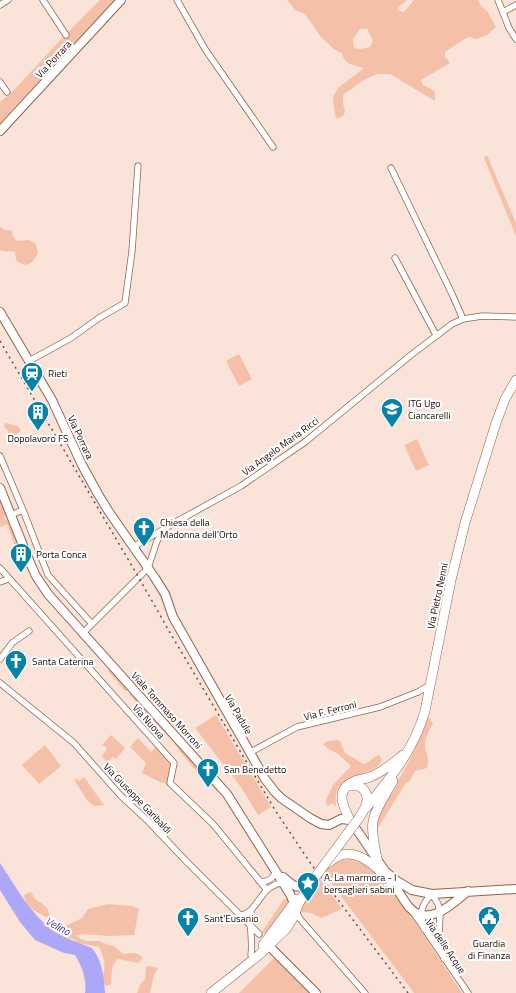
<svg xmlns="http://www.w3.org/2000/svg" width="516" height="993" viewBox="0 0 516 993" font-family="'Titillium Web',sans-serif">
<rect width="100%" height="100%" fill="#fae3d8"/>
<path fill="#f4c1a8" fill-rule="evenodd" d="M100 0H119L0 131V102L12 92 67 33Z
M287 0H406L403 4H401L397 10 404 12 414 0H478L481 6 487 11 496 27 486 36 475 39 470 37 466 38 445 52V57L450 63 421 80 423 85 435 91V101L390 74H377L364 80 343 95V103L345 112 343 116 337 119 335 114 333 97 338 88 364 68C353 64 345 66 342 53L335 50 321 37 305 14 295 10ZM360 29H367L373 41 370 47 360 49 354 48 353 39Z
M487 155 516 223V236L484 158Z
M0 226 3 229 12 231 13 237 17 241 29 240 36 244 38 253C32 264 27 269 16 260L15 252C10 251 4 252 0 250Z
M239 354 252 379 239 386 226 361Z
M5 423 18 426 21 431 9 439 8 437V430L4 427Z
M417 439 429 465 416 471 404 445Z
M0 499 8 517 4 516 6 521 8 518 25 564H22L7 524 0 527Z
M109 668 226 796 224 798C207 781 188 765 175 744L176 742 174 740H172L150 717 151 715 149 713 147 714 129 694 130 692 128 690 125 691 108 671Z
M216 715 271 807 258 815 241 787 195 728Z
M429 717 433 724C429 730 425 738 425 745 426 754 430 758 427 768L415 771 410 781 406 783 379 826 377 828 375 827 377 818 408 763Z
M111 735 125 748 116 759 113 757 107 763 102 756 107 748 102 745Z
M138 738 151 752 157 746 174 763 170 783 168 787 164 782 162 783 142 773 146 763 130 747Z
M336 740 340 741 345 753 364 764C370 762 373 757 379 755L382 760C378 770 365 772 356 776 354 777 353 779 351 780 345 785 340 782 337 791 335 796 336 802 336 807L333 803 327 806 326 800 333 785 351 766 337 753 327 748 323 744 328 741H330Z
M45 745 61 766 39 784 22 765Z
M84 777 104 805 94 806 87 800 74 780 77 779 79 781Z
M350 859 367 865 388 885 418 926 462 993H414L323 872C331 865 339 860 350 859Z
M320 879 342 909 321 918 311 913 301 912 303 900Z
M31 892 35 899 40 902 47 908 51 918 67 931 66 926 82 918 88 909 108 904 132 906 139 909 134 935 108 936 81 934 75 936 86 941H99L108 945 114 946 123 954C130 953 137 951 143 958L138 963 118 959C110 966 112 975 111 984L107 986 101 982C106 967 106 961 99 947L78 943C75 939 72 939 67 937 60 932 55 924 49 919 39 912 26 910 24 895Z
M287 897 290 904 266 934 262 932 284 899 285 900Z
M276 956 312 993H239Z
M149 966 158 968 154 975 150 993H137L140 985 145 979 146 967Z"/>
<path fill="#aca7f7" d="M0 863C16 887 31 915 55 932 66 939 80 943 92 948 102 960 104 977 105 993H85C87 980 82 966 75 955L64 953 35 940 20 922 0 890Z"/>
<g fill="none" stroke-linecap="round" stroke-linejoin="round">
<g stroke="#93634c" stroke-width="7">
<path id="street" d="M43 0 66 35
M177 0 205 49 273 147
M498 0 509 28 516 39
M0 5 8 0
M503 12 516 5
M0 82 7 92
M391 168 452 294 463 319
M395 258 436 335
M29 361 71 338 99 318 125 303 132 251 138 166
M0 456 23 510 48 575 92 624
M11 515 23 510
M133 547 164 529
M0 568 174 763 170 783 213 824 267 890
M0 582 9 579
M83 633 148 568 157 541 167 527 241 486 305 442 411 355 452 324 463 319 482 316 516 317
M0 659 12 643 29 631
M0 683 74 743 121 796 149 822 186 861 259 934
M249 753 297 727 380 707 418 692 430 685
M259 881C268 883 274 878 276 870
M251 911C249 926 253 941 251 955
M296 911 300 919 365 993
M413 912 468 993
M240 915C252 915 258 899 266 891 270 886 277 884 283 882
M424 929C420 912 420 906 432 894L438 904 440 913 439 938 444 959"/>
</g>
<g stroke="#93634c" stroke-width="10">
<path id="secondary" d="M0 131 121 0
M0 312 52 400 82 465 98 494 109 512 155 578 165 594 173 617 265 779 275 792 281 798 310 818 321 824 329 825 341 819 350 820 385 871 397 881 412 890 432 894 516 889
M0 488 31 565 36 576 48 594 227 794 290 894 293 901V907
M283 877C294 887 296 889 310 884
M392 881C398 890 403 900 409 907 428 929 453 903 468 891
M269 946 316 993"/>
</g>
<g stroke="#93634c" stroke-width="10">
<path id="primary" d="M348 786H359C373 794 366 808 359 818
M366 808C391 777 414 750 425 711L451 580 465 523 496 423 505 399 516 380
M350 820C342 805 335 789 355 781 360 779 365 779 370 777 383 772 393 763 403 755
M377 859C375 847 371 834 373 821 376 807 386 794 393 781
M325 865C330 862 335 857 341 855 362 849 382 873 395 886
M263 945 297 899
M211 993 259 955 286 929 293 918 299 903 310 884"/>
</g>
<use href="#street" stroke="#fff" stroke-width="5.5"/>
<use href="#secondary" stroke="#fff" stroke-width="8"/>
<use href="#primary" stroke="#fff" stroke-width="9"/>
<path stroke="#645049" stroke-width="1.5" stroke-dasharray="2 4" stroke-linecap="butt" d="M0 341 139 578 169 631 275 810 311 864 408 993"/>
<g stroke="#93634c" stroke-width="10" stroke-linecap="butt">
<path id="primary-bridge" d="M310 884 359 818"/>
</g>
<use href="#primary-bridge" stroke="#fff" stroke-width="9"/>
</g>
<defs>
<g id="station-pin" transform="scale(1.15)"><path d="M0 17L-7.5 6A9.5 9.5 0 1 1 7.5 6Z" fill="#0883a8" stroke="#fff"/><path d="M-3-6H3Q5-6 5-4V2Q5 4 3 4L4.5 6H3L1.5 4h-3L-3 6H-4.5L-3 4Q-5 4-5 2V-4Q-5-6-3-6ZM-3.5-4v3h7v-3ZM-3.5 1v1.5H-2V1ZM2 1v1.5H3.5V1Z" fill="#fff"/></g>
<g id="school-pin" transform="scale(1.15)"><path d="M0 17L-7.5 6A9.5 9.5 0 1 1 7.5 6Z" fill="#0883a8" stroke="#fff"/><path d="M0-5L7-2L0 1L-7-2ZM-4 1L0 2.5L4 1V4Q0 6-4 4Z" fill="#fff"/></g>
<g id="building-pin" transform="scale(1.15)"><path d="M0 17L-7.5 6A9.5 9.5 0 1 1 7.5 6Z" fill="#0883a8" stroke="#fff"/><path d="M-4-6H4V6H1V3H-1V6H-4ZM-2.5-4.3h1.7v1.8h-1.7ZM.8-4.3h1.7v1.8H.8ZM-2.5-1h1.7V.8h-1.7ZM.8-1h1.7V.8H.8Z" fill="#fff"/></g>
<g id="church-pin" transform="scale(1.15)"><path d="M0 17L-7.5 6A9.5 9.5 0 1 1 7.5 6Z" fill="#0883a8" stroke="#fff"/><path d="M-1.2-6h2.4v3.5h3.3v2.4h-3.3V6h-2.4V-.1h-3.3v-2.4h3.3Z" fill="#fff"/></g>
<g id="sight-pin" transform="scale(1.15)"><path d="M0 17L-7.5 6A9.5 9.5 0 1 1 7.5 6Z" fill="#0883a8" stroke="#fff"/><path d="M0-6L1.8-2.2L6-1.7L2.9 1.2L3.7 5.4L0 3.3L-3.7 5.4L-2.9 1.2L-6-1.7L-1.8-2.2Z" fill="#fff"/></g>
<g id="civic-pin" transform="scale(1.15)"><path d="M0 17L-7.5 6A9.5 9.5 0 1 1 7.5 6Z" fill="#0883a8" stroke="#fff"/><path d="M-.6-6.5H3V-4.5H.6V-3L4-1V1h2V6H-6V1h2V-1L-.6-3ZM-1.2 2.5V6h2.4V2.5Z" fill="#fff"/></g>
</defs>
<g fill-rule="evenodd">
<use href="#station-pin" x="32" y="373"/>
<use href="#school-pin" x="392" y="409"/>
<use href="#building-pin" x="38" y="412"/>
<use href="#church-pin" x="144" y="528"/>
<use href="#building-pin" x="21" y="554"/>
<use href="#church-pin" x="16" y="661"/>
<use href="#church-pin" x="208" y="769"/>
<use href="#sight-pin" x="308" y="883"/>
<use href="#civic-pin" x="489" y="917"/>
<use href="#church-pin" x="188" y="918"/>
</g>
<g text-anchor="middle" stroke-width="4" stroke-linejoin="round" paint-order="stroke">
<g font-size="10" fill="#1b0903" stroke="#fff">
<text transform="translate(53 59) rotate(-47)" y="4">Via Porrara</text>
<text transform="translate(81 437) rotate(65)" y="4">Via Porrara</text>
<text transform="translate(280 446) rotate(-36)" y="4">Via Angelo Maria Ricci</text>
<text transform="translate(437 596) rotate(-78)" y="4">Via Pietro Nenni</text>
<text transform="translate(167 710) rotate(48)" y="4">Viale Tommaso Morroni</text>
<text transform="translate(330 710) rotate(-14)" y="4">Via F. Ferroni</text>
<text transform="translate(239 714) rotate(60)" y="4">Via Padule</text>
<text transform="translate(149 721) rotate(48)" y="4">Via Nuova</text>
<text transform="translate(138 798) rotate(46)" y="4">Via Giuseppe Garibaldi</text>
<text transform="translate(446 946) rotate(56)" y="4">Via delle Acque</text>
</g>
<g font-size="10" fill="#1b0903" stroke="#fff" text-anchor="start">
<text x="48" y="377">Rieti</text>
<text x="408" y="407">ITG Ugo<tspan x="408" dy="12">Ciancarelli</tspan></text>
<text x="38" y="442" text-anchor="middle">Dopolavoro FS</text>
<text x="160" y="526">Chiesa della<tspan x="160" dy="12">Madonna dell'Orto</tspan></text>
<text x="36" y="558">Porta Conca</text>
<text x="32" y="665">Santa Caterina</text>
<text x="224" y="773">San Benedetto</text>
<text x="324" y="881">A. La marmora - I<tspan x="324" dy="12">bersaglieri sabini</tspan></text>
<text x="204" y="922">Sant'Eusanio</text>
<text x="489" y="947" text-anchor="middle">Guardia<tspan x="489" dy="12">di Finanza</tspan></text>
</g>
<g font-size="11" font-style="italic" fill="#4a30a2" stroke="#fff">
<text transform="translate(58 926) rotate(28)" y="4">Velino</text>
</g>
</g>
</svg>
